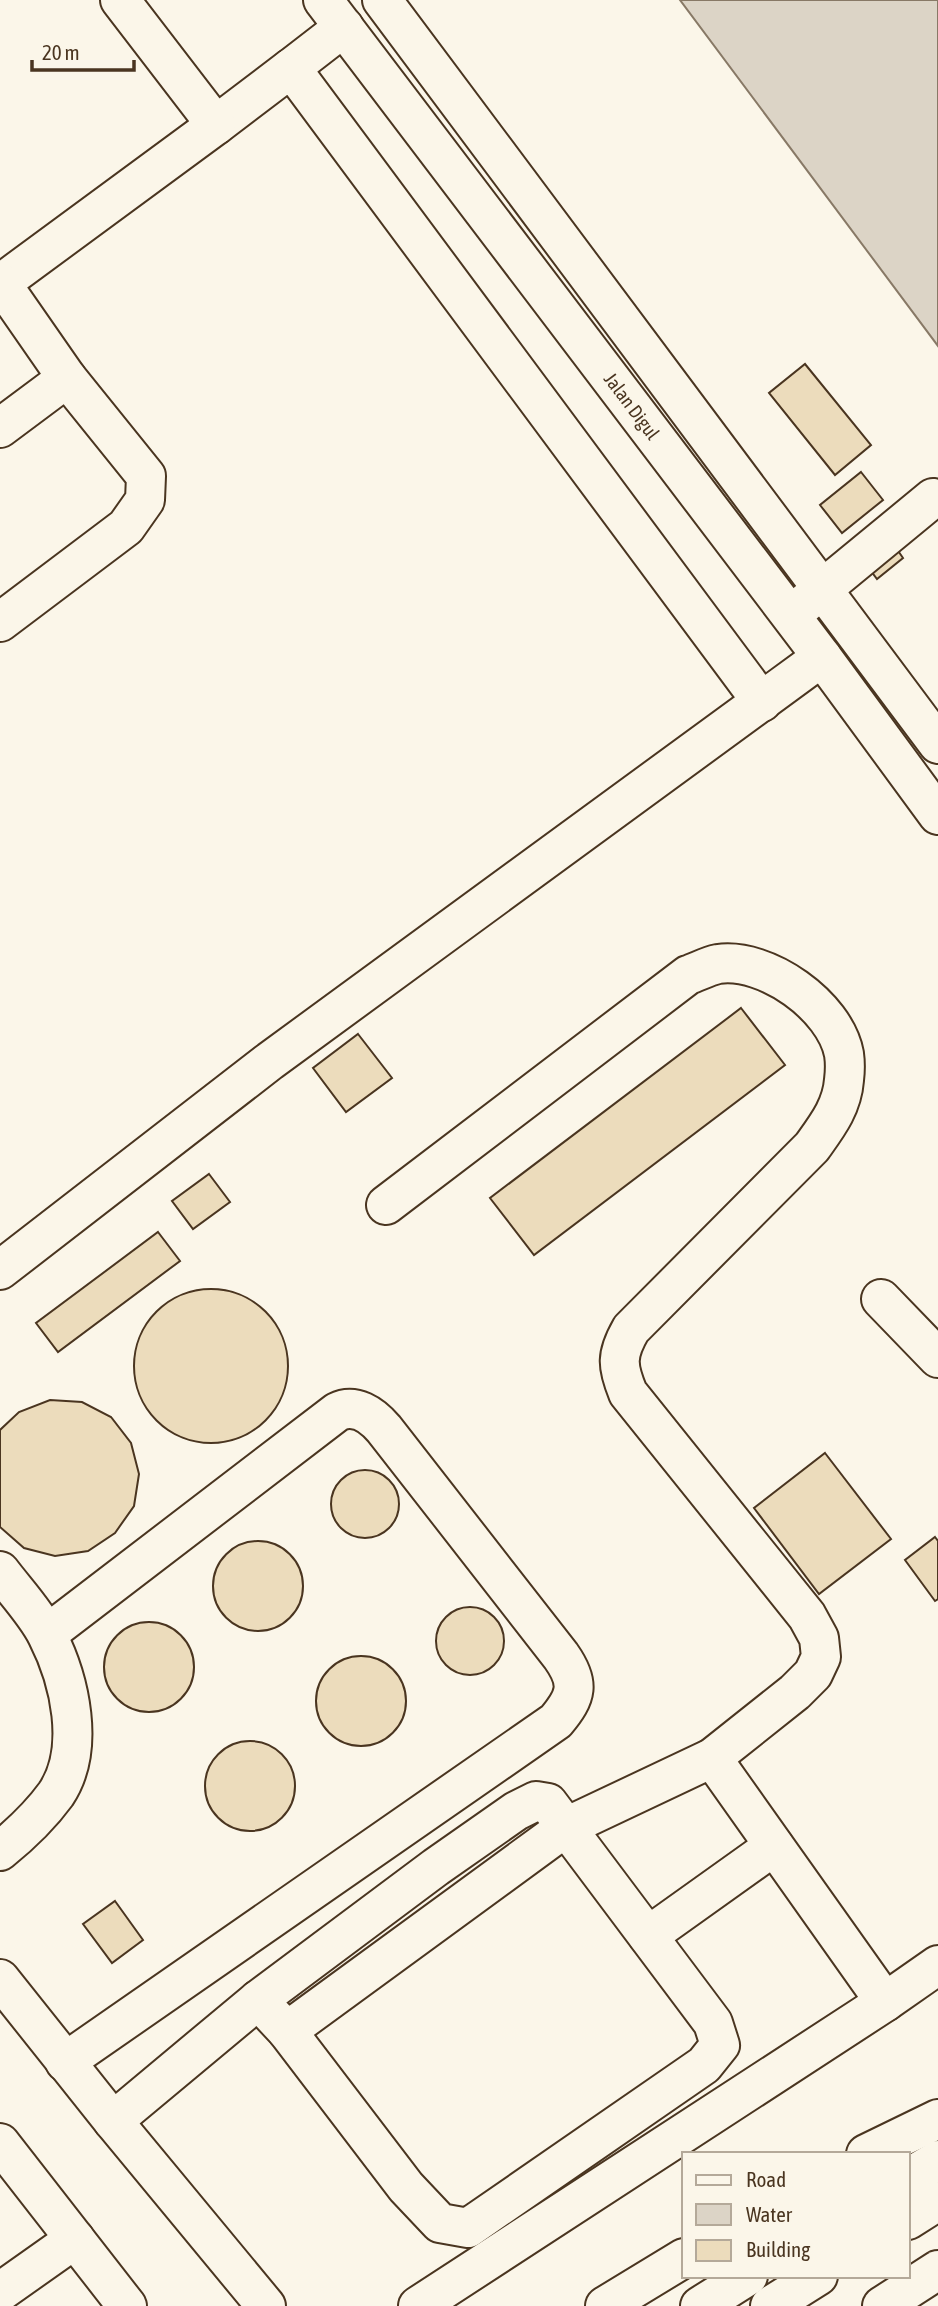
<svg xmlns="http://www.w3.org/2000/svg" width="938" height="2306" viewBox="0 0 938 2306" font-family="'Asap Condensed',sans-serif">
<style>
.water{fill:#dcd4c6;stroke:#887966;stroke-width:2}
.building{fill:#ecdcbc;stroke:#4a3520;stroke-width:2}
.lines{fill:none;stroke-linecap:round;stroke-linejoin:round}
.minor-casing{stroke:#4a3520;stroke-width:42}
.highway-casing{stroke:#4a3520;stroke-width:42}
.minor{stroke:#fbf6e9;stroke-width:38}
.highway{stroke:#fbf6e9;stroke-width:38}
.labels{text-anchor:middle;stroke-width:5;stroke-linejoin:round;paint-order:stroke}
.street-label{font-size:19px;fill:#4a3520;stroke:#fbf6e9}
</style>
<rect width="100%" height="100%" fill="#fbf6e9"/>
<polygon class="water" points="680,0 938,0 938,346"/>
<g class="building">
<polygon points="805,364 871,445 835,475 769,393"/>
<polygon points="861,472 883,500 842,533 820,505"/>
<polygon points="892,542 903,558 877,579 865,563"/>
<polygon points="741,1008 785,1065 534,1255 490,1198"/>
<polygon points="358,1034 392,1078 346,1112 313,1068"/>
<polygon points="209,1174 230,1202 193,1229 172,1201"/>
<polygon points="158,1232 180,1261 58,1352 36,1323"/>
<circle cx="211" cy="1366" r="77"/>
<polygon points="50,1400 82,1402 111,1417 131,1443 139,1474 134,1506 115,1533 88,1551 55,1556 24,1548 0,1527 0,1430 19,1412"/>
<polygon points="825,1453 891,1539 819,1594 754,1508"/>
<circle cx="365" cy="1504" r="34"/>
<polygon points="935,1537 938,1541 938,1599 935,1601 905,1560"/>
<circle cx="258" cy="1586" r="45"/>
<circle cx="470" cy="1641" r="34"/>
<circle cx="149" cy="1667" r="45"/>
<circle cx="361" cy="1701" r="45"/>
<circle cx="250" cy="1786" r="45"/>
<polygon points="115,1901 143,1940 112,1963 83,1924"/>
</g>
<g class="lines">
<defs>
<g id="minor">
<polyline points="323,0 822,657 938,815"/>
<polyline points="382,0 938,744"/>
<polyline points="291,68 344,27"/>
<polyline points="216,125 291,68 762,702"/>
<polyline points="0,284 216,125 120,0"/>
<polyline points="0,428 67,378 1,283"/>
<polyline points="803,605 933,498"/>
<polyline points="0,622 126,527 145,500 146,476 67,378"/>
<polyline points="0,1270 270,1061 822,657"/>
<polyline points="881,1299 938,1358"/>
<path d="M0 1571C15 1591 36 1613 47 1635 70 1680 86 1749 56 1794 40 1816 21 1834 0 1851"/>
<path d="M47 1634 337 1412C355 1403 372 1415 384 1429L561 1656C580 1683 577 1696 556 1721L65 2062"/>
<polyline points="648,1936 774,1846"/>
<polyline points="0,1979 113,2121 266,2306"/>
<path d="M258 2000 287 2031 566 1827 712 1758 795 1692 813 1674 821 1657 819 1638 807 1616 628 1393C617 1366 616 1355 631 1329L812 1147C827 1126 842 1107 844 1080 845 1072 845 1061 844 1054 835 1006 766 957 718 964 708 966 697 972 688 975L386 1205"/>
<polyline points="885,2002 938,1965"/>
<polyline points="113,2121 258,2000 436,1867 516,1811 536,1801 548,1803 713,2023 720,2045 704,2065 468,2228 440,2223 406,2187 287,2031"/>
<polyline points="0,2143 127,2306"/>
<polyline points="0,2292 75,2239"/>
<polyline points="418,2306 885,2002 712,1758"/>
</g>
<g id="highway">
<polyline points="866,2154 938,2119"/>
<polyline points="908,2178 938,2160"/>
<polyline points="908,2220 938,2201"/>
<polyline points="605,2306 684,2258"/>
<polyline points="700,2306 748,2276"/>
<polyline points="770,2306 818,2276"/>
<polyline points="882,2306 938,2270"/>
</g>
</defs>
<use href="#minor" class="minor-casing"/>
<use href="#highway" class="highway-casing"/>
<use href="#minor" class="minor"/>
<use href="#highway" class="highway"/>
</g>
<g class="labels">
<g class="street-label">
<text transform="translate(632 406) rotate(53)" y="7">Jalan Digul</text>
</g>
</g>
<rect x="682" y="2152" width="228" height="126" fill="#fbf6e9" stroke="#b4a999" stroke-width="2"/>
<rect x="696" y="2175" width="35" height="10" fill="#fbf6e9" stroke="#b4a999" stroke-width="2"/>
<text x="746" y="2187" font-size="21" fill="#4a3520">Road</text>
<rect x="696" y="2204" width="35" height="21" fill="#dcd4c6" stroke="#b4a999" stroke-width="2"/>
<text x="746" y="2222" font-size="21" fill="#4a3520">Water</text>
<rect x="696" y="2240" width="35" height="21" fill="#ecdcbc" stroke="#b4a999" stroke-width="2"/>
<text x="746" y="2257" font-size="21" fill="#4a3520">Building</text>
<path d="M32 60v10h102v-10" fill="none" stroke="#4a3520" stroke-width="3.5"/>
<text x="42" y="60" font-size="21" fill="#4a3520" stroke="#fbf6e9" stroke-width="5" paint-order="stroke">20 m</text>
</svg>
